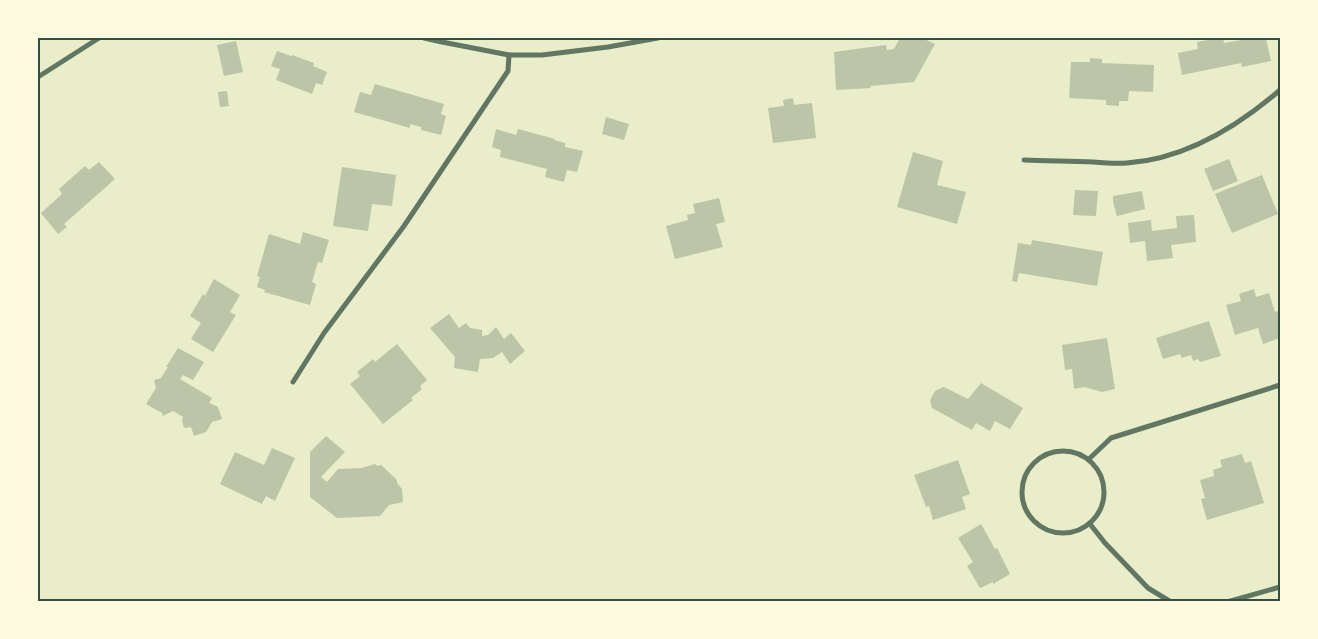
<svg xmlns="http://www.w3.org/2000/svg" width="1318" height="639" viewBox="0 0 1318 639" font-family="'IBM Plex Sans',sans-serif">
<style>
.building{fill:#bcc5a7}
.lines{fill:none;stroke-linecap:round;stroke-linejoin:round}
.minor{stroke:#617663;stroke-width:5}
.neatline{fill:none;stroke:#344e41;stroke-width:2}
</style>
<rect width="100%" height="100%" fill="#e9edc9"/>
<g class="building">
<polygon points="900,38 922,38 935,44 914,82 870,86 871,88 836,90 834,52 886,45 887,50 894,49"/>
<polygon points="1219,38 1223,38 1224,43 1254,38 1266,38 1271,61 1242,67 1241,63 1182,75 1178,53 1198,49 1197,42"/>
<polygon points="236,41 243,72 224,76 217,45"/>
<polygon points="277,51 291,56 292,55 314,63 313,66 327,72 322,85 316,83 312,94 276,80 280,69 271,66"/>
<polygon points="1090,58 1102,59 1102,63 1154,65 1153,92 1129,91 1128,101 1119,101 1119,106 1106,105 1106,100 1069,98 1071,62 1090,62"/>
<polygon points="375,84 444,104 441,114 446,116 441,135 421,130 421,127 410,124 410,128 354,112 360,92 371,95"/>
<polygon points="227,91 229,106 220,107 218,92"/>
<polygon points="793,98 794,105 812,103 816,138 773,143 768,108 784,106 783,100"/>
<polygon points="606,117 629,124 624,140 602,134"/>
<polygon points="496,129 516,135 518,129 555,139 554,140 565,143 565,147 583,151 577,172 567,170 564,182 545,177 547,169 500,157 501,150 492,147"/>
<polygon points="913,152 943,161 937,185 966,192 957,224 897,207"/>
<polygon points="1229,159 1238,181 1213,191 1204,169"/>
<polygon points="99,162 115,179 64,224 67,227 58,234 41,213 62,194 59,189 85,166 89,170"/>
<polygon points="342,167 396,175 392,206 372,204 368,231 333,226"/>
<polygon points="1262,175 1278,214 1232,233 1215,194"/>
<polygon points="1075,190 1098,191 1096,216 1073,215"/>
<polygon points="1142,191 1145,209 1117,216 1113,202 1113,196"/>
<polygon points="719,198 725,222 716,224 723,247 675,259 666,226 688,220 687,215 695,213 693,204"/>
<polygon points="1194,215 1196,242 1171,245 1173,258 1147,261 1145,241 1130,243 1128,223 1151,220 1152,231 1177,228 1176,216"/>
<polygon points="303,232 329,240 322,263 318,262 312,282 316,284 310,305 264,292 265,290 257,287 260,277 257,276 269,234 300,244"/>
<polygon points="1032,240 1103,252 1097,286 1019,273 1017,282 1012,281 1018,243 1031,245"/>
<polygon points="214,279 240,295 230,312 236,315 213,352 191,339 201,323 190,316 203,294 205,296"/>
<polygon points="1254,289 1256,297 1269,293 1275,312 1280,310 1280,338 1263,344 1258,328 1235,335 1226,305 1241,301 1239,294"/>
<polygon points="449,314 459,328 466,323 470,328 482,330 482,336 488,335 496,327 504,339 511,333 525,351 510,364 502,352 493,358 480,359 478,372 454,368 455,357 430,328"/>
<polygon points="1209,321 1221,356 1200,362 1198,359 1193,361 1191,355 1182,358 1180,354 1163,359 1156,338"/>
<polygon points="1107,338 1115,389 1102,392 1084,387 1074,389 1072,369 1065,370 1062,345"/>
<polygon points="397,344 427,380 420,386 422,389 411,398 413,400 383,424 350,384 360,376 357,372 373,359 375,362"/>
<polygon points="178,348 204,362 193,380 183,375 180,379 212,398 209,403 218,407 222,419 212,422 206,432 194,436 191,427 184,428 182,420 183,417 173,411 163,416 162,413 146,404 156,388 154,380 161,378 168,367 166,367"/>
<polygon points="981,383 1023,408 1010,429 995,421 990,431 976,423 972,430 932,408 930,400 935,391 939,389 944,387 968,399"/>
<polygon points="326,436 345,452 321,477 327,482 338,469 362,468 375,464 377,466 381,465 397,480 397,483 402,489 403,502 389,505 380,516 337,518 310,497 310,452"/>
<polygon points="272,448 295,458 275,501 266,496 262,504 220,484 235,452 264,465"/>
<polygon points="1242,454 1245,463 1251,461 1264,503 1207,520 1201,499 1205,498 1200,480 1214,476 1213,470 1222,467 1220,460"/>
<polygon points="958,460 970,494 962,497 966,509 933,520 929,506 926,507 914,475"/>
<polygon points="981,524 995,549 997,548 1010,574 993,584 993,582 980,588 967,566 973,562 958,538"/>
</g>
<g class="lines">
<g class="minor">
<polyline points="424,38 442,42 509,55 542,55 608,47 658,38"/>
<polyline points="38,77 99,38"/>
<path d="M1024 160C1047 161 1070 161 1093 162 1104 163 1116 164 1127 163 1185 159 1237 127 1280 90"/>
<polyline points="293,382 324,333 404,226 508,71 509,55"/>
<circle cx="1063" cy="492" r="41"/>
<polyline points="1089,459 1111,438 1280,385"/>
<polyline points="1090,524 1105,543 1148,588 1171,602"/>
<polyline points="1227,602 1280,587"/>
</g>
</g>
<rect width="1318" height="639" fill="none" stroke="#fefae0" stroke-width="78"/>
<rect x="39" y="39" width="1240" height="561" class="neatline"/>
</svg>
